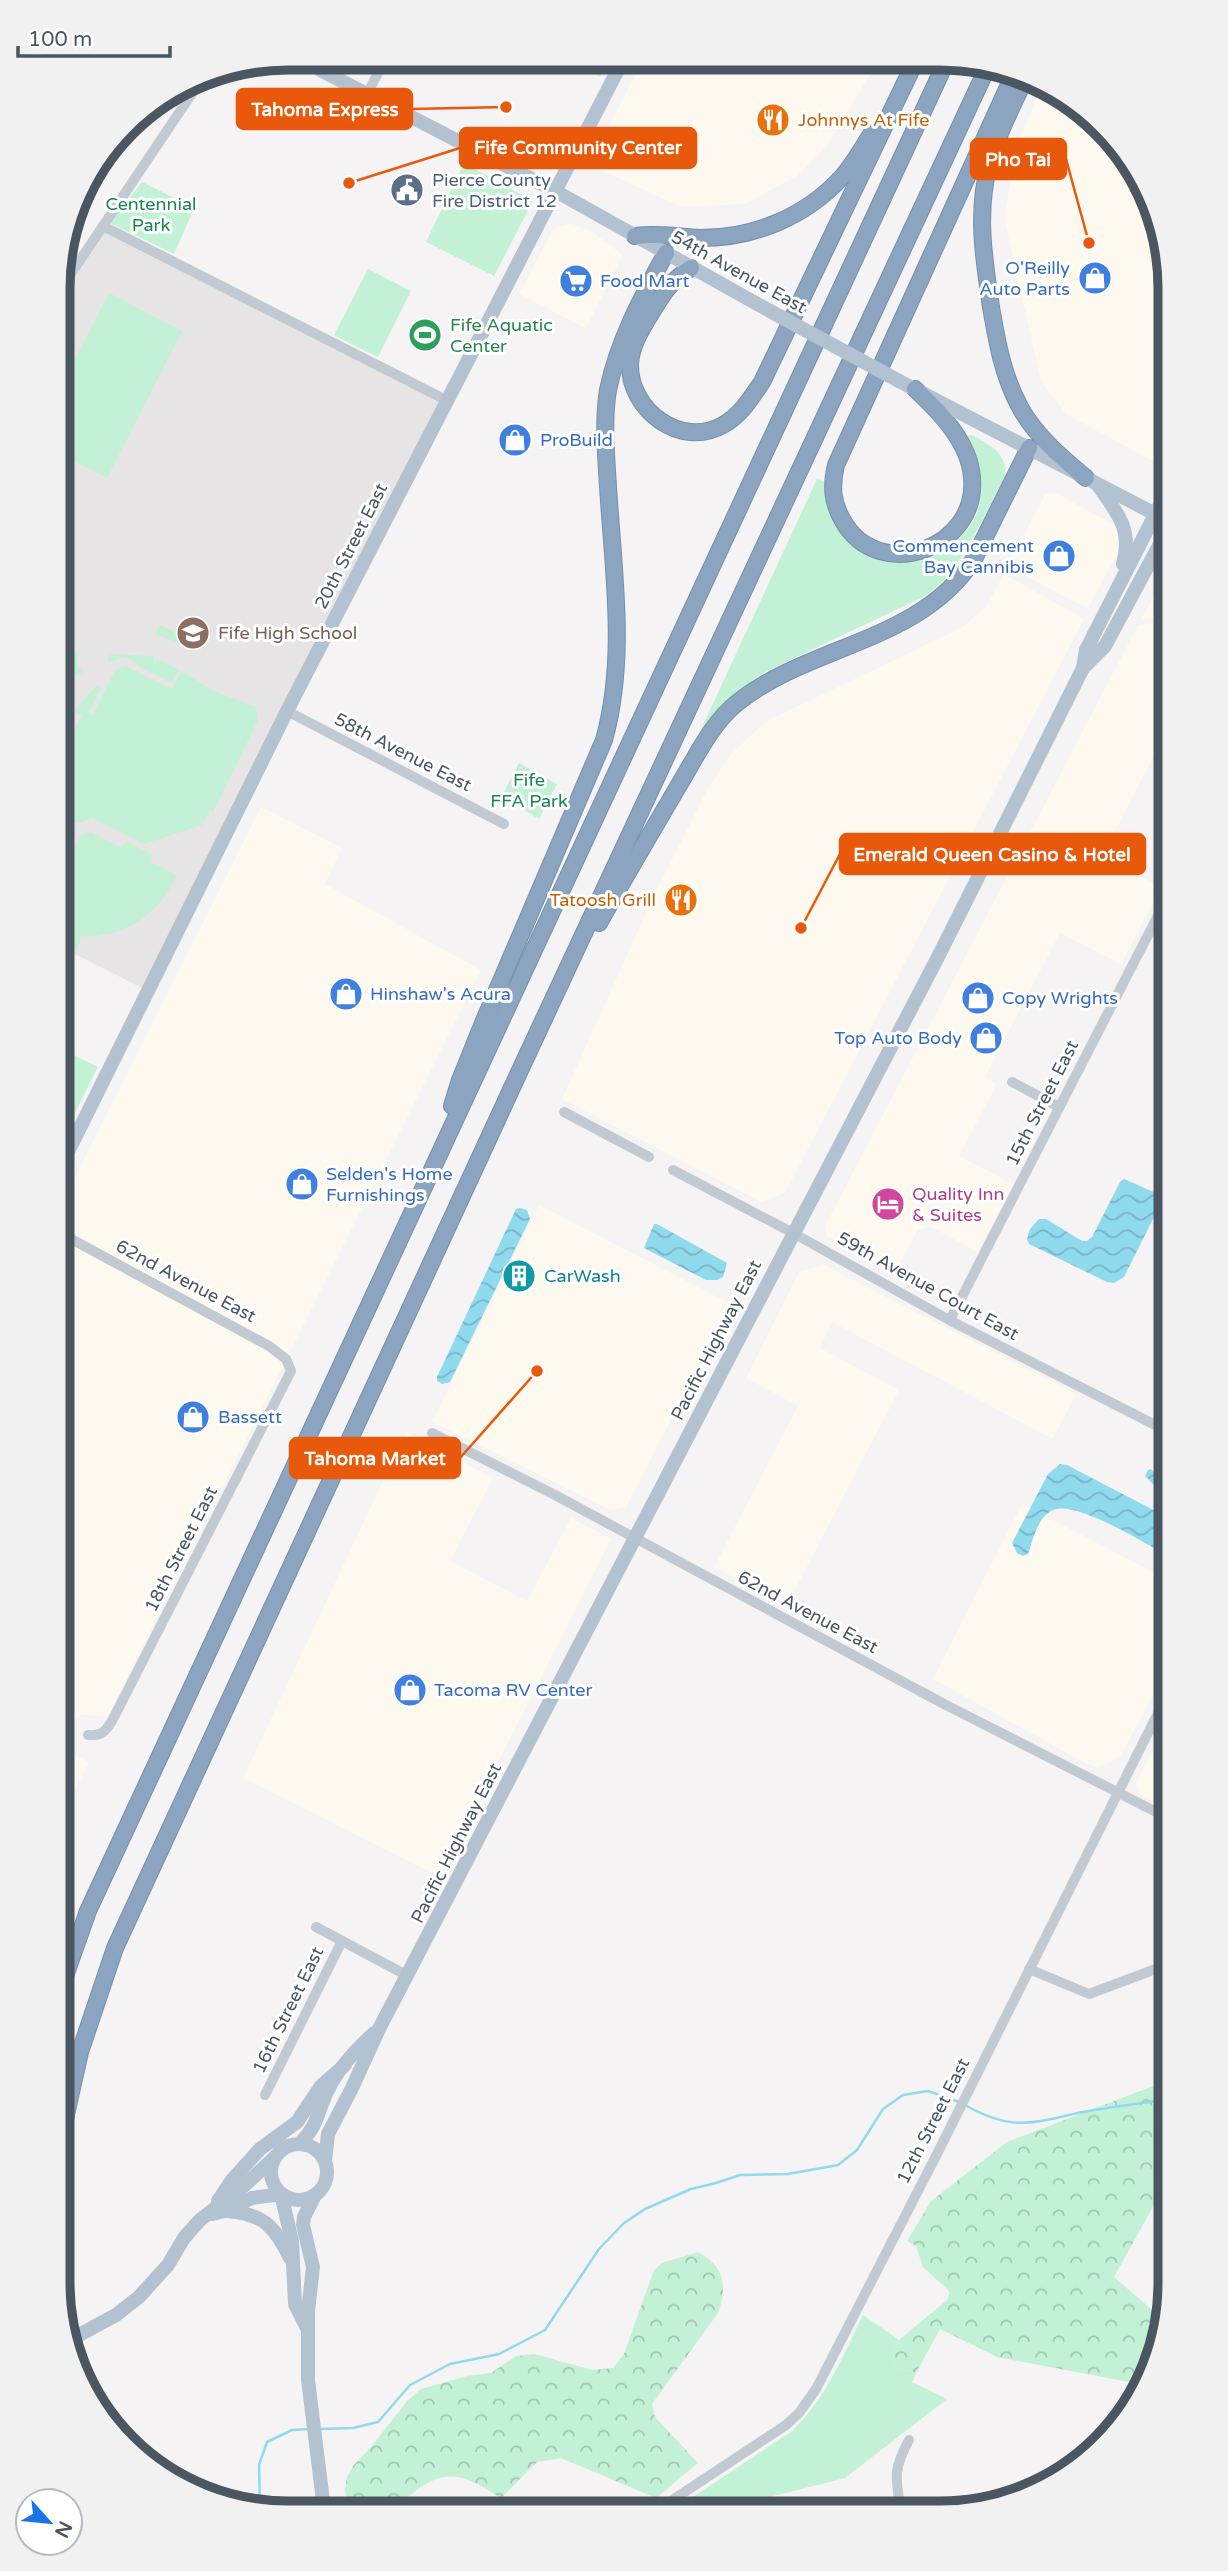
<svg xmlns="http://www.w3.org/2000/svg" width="1228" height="2571" viewBox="0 0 1228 2571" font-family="'Varela Round',sans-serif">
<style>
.commercial{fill:#fdf9ef}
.education{fill:#e6e4e5}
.green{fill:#c3f1d5}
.forest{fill:url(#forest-crowns)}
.water{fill:url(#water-waves)}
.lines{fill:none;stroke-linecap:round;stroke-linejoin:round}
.stream{stroke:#90daee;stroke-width:2.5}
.highway-casing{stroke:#7690ad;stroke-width:18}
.minor{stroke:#c1cad2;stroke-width:10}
.major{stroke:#b3c2d1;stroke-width:14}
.highway{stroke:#8ba5c1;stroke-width:16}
.major-bridge{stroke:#b3c2d1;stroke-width:14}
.labels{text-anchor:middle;stroke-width:6;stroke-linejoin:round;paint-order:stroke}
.food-label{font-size:18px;fill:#c56008;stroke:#fff;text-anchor:start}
.service-label{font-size:18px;fill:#4e5e75;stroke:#fff;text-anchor:start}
.park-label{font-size:18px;fill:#17864f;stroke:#fff}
.shop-label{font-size:18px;fill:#366cbe;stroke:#fff;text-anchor:start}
.street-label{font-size:18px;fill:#4a5661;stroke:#fff}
.leisure-label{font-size:18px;fill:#27864d;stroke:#fff;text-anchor:start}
.education-label{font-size:18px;fill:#785e54;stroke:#fff;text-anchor:start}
.hotel-label{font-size:18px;fill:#b23c85;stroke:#fff;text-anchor:start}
.culture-label{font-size:18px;fill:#0d838f;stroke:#fff;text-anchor:start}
.rim{fill:none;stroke:#4a5661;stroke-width:9}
.leader{fill:none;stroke:#e8590c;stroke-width:2.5}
.callout-dot{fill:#e8590c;stroke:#fff;stroke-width:2.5}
.callout{fill:#e8590c;stroke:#e8590c;stroke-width:2.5}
.callout-label{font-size:19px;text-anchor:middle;font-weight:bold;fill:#fff}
</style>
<defs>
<pattern id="forest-crowns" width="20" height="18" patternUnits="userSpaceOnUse" patternTransform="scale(1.75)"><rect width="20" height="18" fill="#c3f1d5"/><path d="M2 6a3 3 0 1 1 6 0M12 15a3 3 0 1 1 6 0" fill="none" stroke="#a0c6b0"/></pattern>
<pattern id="water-waves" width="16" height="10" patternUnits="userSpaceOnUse" patternTransform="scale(1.75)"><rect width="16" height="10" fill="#90daee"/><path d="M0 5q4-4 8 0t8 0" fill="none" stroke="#78b4c4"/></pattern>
</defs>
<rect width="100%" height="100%" fill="#f5f3f3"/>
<g class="commercial">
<polygon points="643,60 878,61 829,143 797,176 745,204 682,207 589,165"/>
<polygon points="1040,89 1092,115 1139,172 1162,228 1162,466 1066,414 1041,381 1004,217 1019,141"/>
<polygon points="570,223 594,233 623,255 586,328 519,294 553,229"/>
<polygon points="1054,492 1116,526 1121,546 1088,609 1007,566 1045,495"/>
<polygon points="1004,574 1084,619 785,1193 761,1202 562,1099 656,891 707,790 731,754 765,722 961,628 985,608"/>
<polygon points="1164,578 1164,617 1141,619"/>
<polygon points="1160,623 1164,625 1164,736 1102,856 1161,887 1121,964 1060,933 985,1077 997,1084 959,1156 1013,1184 978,1252 931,1227 918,1230 893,1275 827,1236 825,1226 1138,625"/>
<polygon points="261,807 342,848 325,884 481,970 108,1716 81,1715 74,1720 69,1728 68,1738 72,1754 89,1762 66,1808 64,1807 62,1203"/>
<polygon points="539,1205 731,1304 626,1507 610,1510 432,1422"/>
<polygon points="824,1265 1076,1394 1053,1439 832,1322 820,1348 899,1390 787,1605 714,1567 798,1406 746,1378 799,1272"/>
<polygon points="406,1432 493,1478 450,1561 527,1601 571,1518 611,1539 440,1877 243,1778"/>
<polygon points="1022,1504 1167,1579 1167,1670 1121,1755 1110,1763 1097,1767 1085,1763 933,1679"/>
<polygon points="1168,1722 1168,1805 1160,1805 1140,1795 1136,1782"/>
</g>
<polygon class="education" points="103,226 448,401 148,991 61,947 58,293"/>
<g class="green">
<polygon points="566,59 609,60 600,77"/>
<polygon points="464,163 533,201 494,276 426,242"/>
<polygon points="142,182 194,208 174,254 110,223"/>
<polygon points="368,269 411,291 378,357 334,335"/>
<polygon points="109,293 182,331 107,478 59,454 59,390"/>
<path d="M972 435C989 445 1008 453 1005 476 984 514 962 572 925 596L767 671C739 688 720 711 700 737L698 736 817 479 825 482C838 623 1039 556 966 436Z"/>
<polygon points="160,625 192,640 188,648 156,634"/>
<polygon points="72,652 77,652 78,666 84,671 79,675 60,675 60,659"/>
<polygon points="112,654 152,656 155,661 157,659 179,670 172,683 144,669 127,657 108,662 109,656"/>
<polygon points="126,666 172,689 181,671 214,691 256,707 258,720 213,812 210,810 202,825 144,844 92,818 79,823 74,822 69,812 60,806 60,758 82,715 74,711 97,685 101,688 89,713 93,715 115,670"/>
<polygon points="519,763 557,784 539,819 502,796"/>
<path d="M60 830 72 836 61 864 65 866 81 835 91 832 122 848 126 841 153 855 150 862 177 875C159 914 124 939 81 936L77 950 61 941Z"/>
<polygon points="61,1049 98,1067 73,1117 61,1112"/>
<path d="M863 2315 899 2340 890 2357 899 2369 916 2373 912 2382 947 2399 845 2478 761 2499 757 2506 687 2507 681 2505 792 2431C825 2400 843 2356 863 2315Z"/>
</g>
<g class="forest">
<polygon points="1169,2080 1169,2200 1154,2205 1114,2277 1165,2321 1153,2372 1144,2385 997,2357 940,2329 916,2373 899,2369 890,2357 899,2340 947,2300 950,2292 923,2267 916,2246 907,2241 931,2201 1007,2142"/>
<path d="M698 2252C724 2266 728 2286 718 2313L652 2404 655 2417 698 2463 656 2498 561 2458 537 2462 501 2498C453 2466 437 2470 396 2508H348L345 2490 347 2477 353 2466 372 2446 407 2401 421 2389 467 2376 491 2373 516 2356 534 2354 592 2370 613 2368 624 2354 654 2270 662 2263Z"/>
</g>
<g class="water">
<polygon points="1124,1179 1158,1194 1161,1203 1124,1277 1114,1283 1107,1282 1029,1244 1027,1239 1030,1229 1039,1219 1046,1219 1082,1241 1087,1241 1092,1237 1120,1182"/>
<polygon points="520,1208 527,1210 530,1219 450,1382 442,1384 437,1381 437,1377 516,1209"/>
<polygon points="654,1224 657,1224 727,1263 723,1277 717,1280 706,1280 644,1248"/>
<polygon points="1165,1456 1167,1457 1167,1492 1154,1485 1145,1476 1148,1470 1151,1469 1154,1473 1158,1473 1161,1460"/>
<path d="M1060 1464 1067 1465 1167 1517V1555C1145 1544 1072 1497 1051 1511 1037 1519 1033 1540 1028 1554L1023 1556 1017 1553 1012 1543 1048 1474Z"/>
</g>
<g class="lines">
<g class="stream">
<path d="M965 2105C1019 2136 1040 2119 1094 2110 1119 2106 1144 2103 1169 2099"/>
<polyline points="320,2429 353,2428 378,2422 410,2385 450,2364 499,2354 545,2330 599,2249 624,2223 645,2209 691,2189 716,2183 740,2175 788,2174 838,2165 857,2150 883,2109 903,2095 928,2091 959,2102"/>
<polyline points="260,2509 259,2465 267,2442 292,2430 310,2429"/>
</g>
<defs>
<g id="highway">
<path d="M1024 81C1011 109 997 135 989 165 976 213 984 259 991 307 997 342 1003 377 1021 409 1036 436 1062 458 1086 478"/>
<path d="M635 236C658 233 678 237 700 238 754 238 805 217 841 178 853 165 862 148 872 133"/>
<path d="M691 268C670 281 662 295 650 315 641 330 631 346 630 364 629 410 681 449 723 425 741 415 751 398 762 382L915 62"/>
<path d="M915 389C940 412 969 442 972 477 979 549 879 584 843 521 832 502 831 486 836 465L1013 76"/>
<path d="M599 923C625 877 652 831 679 785 696 757 711 724 737 703 810 644 920 643 974 559L1029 448"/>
<path d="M452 1106 460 1080 483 1023 604 740C627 658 613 570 608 486 606 455 603 421 608 390 618 341 642 297 666 253"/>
<polyline points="64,1979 88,1911 946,62"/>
<polyline points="65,2119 80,2052 115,1948 522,1066 989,64"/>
</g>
</defs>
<use href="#highway" class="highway-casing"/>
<g class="minor">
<polyline points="367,94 386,58"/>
<polyline points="103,226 448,401"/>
<polyline points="58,293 205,74"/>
<polyline points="287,711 504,824"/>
<polyline points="1012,1082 1059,1107"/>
<polyline points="564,1112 649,1157"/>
<polyline points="673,1170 793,1233 951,1321 1167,1431"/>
<path d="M62 1234 269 1346 286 1359 291 1371 112 1721C105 1732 102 1736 88 1735"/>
<polyline points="950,1320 1165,902"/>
<polyline points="432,1433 555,1495 944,1704 1168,1818"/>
<polyline points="316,1927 408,1976"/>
<polyline points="1029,1969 1089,1994 1169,1964"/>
<polyline points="265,2095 342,1941"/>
<path d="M900 2506C895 2475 894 2468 909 2440"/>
<polyline points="662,2507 786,2425 799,2413 816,2389 937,2154 1168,1693"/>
</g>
<g class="major">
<polyline points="297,58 557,192 770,311"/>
<polyline points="899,381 1163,518"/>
<path d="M1098 485C1117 513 1133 529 1123 564"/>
<polyline points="1083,668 1086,650 1163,499"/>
<polyline points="61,1166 287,711 623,60"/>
<path d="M300 2143C319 2125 317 2111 328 2090 338 2068 357 2049 374 2033"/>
<circle cx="299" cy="2172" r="28"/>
<polyline points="325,2161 328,2134 351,2090 380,2027 938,957 1083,668 1105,646 1163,538"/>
<polyline points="315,2195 304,2217 303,2225 313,2267 308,2311 308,2380 324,2509"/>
<polyline points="218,2201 232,2180 260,2149 297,2122 321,2086 345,2065"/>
<path d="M227 2211C263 2214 275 2226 290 2258"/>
<polyline points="212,2214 225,2211 252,2198 281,2194 292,2241 295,2304 308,2330"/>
<polyline points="66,2342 116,2315 139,2297 168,2265 184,2238 200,2220 245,2185 275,2157"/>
</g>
<use href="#highway" class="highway"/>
<polyline class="major-bridge" points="770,311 899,381"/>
</g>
<defs>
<symbol id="restaurant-disc" viewBox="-11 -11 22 22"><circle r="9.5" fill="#e8710a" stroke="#fff"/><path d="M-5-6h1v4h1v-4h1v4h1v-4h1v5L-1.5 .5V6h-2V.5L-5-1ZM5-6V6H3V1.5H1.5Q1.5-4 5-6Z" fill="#fff"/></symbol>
<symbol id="civic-disc" viewBox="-11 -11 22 22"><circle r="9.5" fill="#5c6f8a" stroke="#fff"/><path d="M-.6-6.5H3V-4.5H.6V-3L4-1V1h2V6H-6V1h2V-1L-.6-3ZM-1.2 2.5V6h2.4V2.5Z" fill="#fff"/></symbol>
<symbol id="shop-disc" viewBox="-11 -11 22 22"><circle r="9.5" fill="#3f7fe0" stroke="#fff"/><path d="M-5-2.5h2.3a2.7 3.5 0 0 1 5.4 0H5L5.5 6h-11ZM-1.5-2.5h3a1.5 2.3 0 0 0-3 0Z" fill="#fff"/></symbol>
<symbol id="supermarket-disc" viewBox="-11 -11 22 22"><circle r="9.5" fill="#3f7fe0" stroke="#fff"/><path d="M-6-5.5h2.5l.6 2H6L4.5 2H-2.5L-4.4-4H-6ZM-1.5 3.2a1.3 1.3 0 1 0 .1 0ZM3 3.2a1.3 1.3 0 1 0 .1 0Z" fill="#fff"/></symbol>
<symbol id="stadium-disc" viewBox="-11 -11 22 22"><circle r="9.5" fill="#2e9e5b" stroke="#fff"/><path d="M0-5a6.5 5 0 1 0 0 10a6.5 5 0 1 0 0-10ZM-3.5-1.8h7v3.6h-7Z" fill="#fff"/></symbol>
<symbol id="school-disc" viewBox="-11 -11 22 22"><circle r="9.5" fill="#8d6e63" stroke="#fff"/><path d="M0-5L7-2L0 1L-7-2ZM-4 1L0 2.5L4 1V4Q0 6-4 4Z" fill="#fff"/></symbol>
<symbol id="hotel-disc" viewBox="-11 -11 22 22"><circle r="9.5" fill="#d1479c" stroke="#fff"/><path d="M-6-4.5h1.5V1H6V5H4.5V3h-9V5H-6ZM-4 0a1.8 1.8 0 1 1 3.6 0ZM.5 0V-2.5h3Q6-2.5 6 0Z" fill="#fff"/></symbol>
<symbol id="building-disc" viewBox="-11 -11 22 22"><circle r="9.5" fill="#0f9aa8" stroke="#fff"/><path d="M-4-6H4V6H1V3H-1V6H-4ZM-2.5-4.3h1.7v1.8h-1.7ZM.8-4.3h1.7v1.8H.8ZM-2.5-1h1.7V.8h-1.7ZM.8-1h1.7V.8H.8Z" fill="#fff"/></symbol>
</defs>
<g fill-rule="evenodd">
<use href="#restaurant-disc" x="754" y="101" width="38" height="38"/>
<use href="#civic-disc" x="388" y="171" width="38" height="38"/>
<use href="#shop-disc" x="1076" y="259" width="38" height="38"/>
<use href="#supermarket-disc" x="557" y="262" width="38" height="38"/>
<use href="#stadium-disc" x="406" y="316" width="38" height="38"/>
<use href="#shop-disc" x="496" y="421" width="38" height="38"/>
<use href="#shop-disc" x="1040" y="537" width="38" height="38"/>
<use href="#school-disc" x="174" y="614" width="38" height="38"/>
<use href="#restaurant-disc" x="662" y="881" width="38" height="38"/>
<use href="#shop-disc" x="327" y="975" width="38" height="38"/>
<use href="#shop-disc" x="959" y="979" width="38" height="38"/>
<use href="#shop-disc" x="967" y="1019" width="38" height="38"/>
<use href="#shop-disc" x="283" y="1165" width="38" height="38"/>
<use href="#hotel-disc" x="869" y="1185" width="38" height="38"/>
<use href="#building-disc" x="500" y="1257" width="38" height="38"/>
<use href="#shop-disc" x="174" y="1398" width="38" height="38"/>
<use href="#shop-disc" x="391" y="1671" width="38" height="38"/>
</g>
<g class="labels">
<g class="food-label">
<text x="798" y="126">Johnnys At Fife</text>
<text x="656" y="906" text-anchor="end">Tatoosh Grill</text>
</g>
<g class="service-label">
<text x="432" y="186">Pierce County<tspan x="432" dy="21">Fire District 12</tspan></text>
</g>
<g class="park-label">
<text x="151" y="210">Centennial<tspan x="151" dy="21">Park</tspan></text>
<text x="529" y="786">Fife<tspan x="529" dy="21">FFA Park</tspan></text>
</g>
<g class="shop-label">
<text x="1070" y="274" text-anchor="end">O'Reilly<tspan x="1070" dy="21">Auto Parts</tspan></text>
<text x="600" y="287">Food Mart</text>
<text x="540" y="446">ProBuild</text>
<text x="1034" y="552" text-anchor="end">Commencement<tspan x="1034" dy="21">Bay Cannibis</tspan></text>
<text x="370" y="1000">Hinshaw's Acura</text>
<text x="1002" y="1004">Copy Wrights</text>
<text x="962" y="1044" text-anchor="end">Top Auto Body</text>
<text x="326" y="1180">Selden's Home<tspan x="326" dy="21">Furnishings</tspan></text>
<text x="218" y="1423">Bassett</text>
<text x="434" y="1696">Tacoma RV Center</text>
</g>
<g class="street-label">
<text transform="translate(739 272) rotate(29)" y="6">54th Avenue East</text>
<text transform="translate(351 546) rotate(-63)" y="6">20th Street East</text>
<text transform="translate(403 752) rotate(27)" y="6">58th Avenue East</text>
<text transform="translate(1042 1103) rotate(-63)" y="6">15th Street East</text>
<text transform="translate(186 1281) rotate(28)" y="6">62nd Avenue East</text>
<text transform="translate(928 1286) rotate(29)" y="6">59th Avenue Court East</text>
<text transform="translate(716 1340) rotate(-63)" y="6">Pacific Highway East</text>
<text transform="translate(181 1549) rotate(-63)" y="6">18th Street East</text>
<text transform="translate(808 1612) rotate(28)" y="6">62nd Avenue East</text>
<text transform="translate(456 1843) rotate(-63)" y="6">Pacific Highway East</text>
<text transform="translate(288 2010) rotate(-64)" y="6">16th Street East</text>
<text transform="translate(933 2121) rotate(-63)" y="6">12th Street East</text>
</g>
<g class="leisure-label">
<text x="450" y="331">Fife Aquatic<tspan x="450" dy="21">Center</tspan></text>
</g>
<g class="education-label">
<text x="218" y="639">Fife High School</text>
</g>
<g class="hotel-label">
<text x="912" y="1200">Quality Inn<tspan x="912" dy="21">&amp; Suites</tspan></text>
</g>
<g class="culture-label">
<text x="544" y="1282">CarWash</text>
</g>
</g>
<path d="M0 0H1228V2571H0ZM288 70H940A218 218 0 0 1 1158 288V2283A218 218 0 0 1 940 2501H288A218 218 0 0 1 70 2283V288A218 218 0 0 1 288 70Z" fill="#f1f1f2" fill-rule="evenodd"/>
<path class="rim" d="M288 70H940A218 218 0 0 1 1158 288V2283A218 218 0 0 1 940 2501H288A218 218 0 0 1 70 2283V288A218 218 0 0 1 288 70Z"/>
<path class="leader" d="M506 107L412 109M349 183L460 148M1089 243L1066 159M801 928L840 854M537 1371L460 1458"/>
<g class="callout-dot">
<circle cx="506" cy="107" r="7"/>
<circle cx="349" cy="183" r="7"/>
<circle cx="1089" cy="243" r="7"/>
<circle cx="801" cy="928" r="7"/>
<circle cx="537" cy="1371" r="7"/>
</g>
<g class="callout">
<rect x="237" y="89" width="175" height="40" rx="7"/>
<rect x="460" y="128" width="236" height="40" rx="7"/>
<rect x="971" y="139" width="95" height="40" rx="7"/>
<rect x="840" y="834" width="305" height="40" rx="7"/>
<rect x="290" y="1438" width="170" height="40" rx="7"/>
</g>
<g class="callout-label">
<text x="325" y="116">Tahoma Express</text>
<text x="578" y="154">Fife Community Center</text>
<text x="1018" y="166">Pho Tai</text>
<text x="992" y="861">Emerald Queen Casino &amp; Hotel</text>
<text x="375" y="1465">Tahoma Market</text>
</g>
<g transform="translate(49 2522) rotate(117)"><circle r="33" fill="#ffffff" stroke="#b7bbc0" stroke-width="2"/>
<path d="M0-5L12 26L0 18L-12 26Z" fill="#1a73e8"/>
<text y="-10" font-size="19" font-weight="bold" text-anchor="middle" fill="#4a5661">N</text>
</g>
<path d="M18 46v10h152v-10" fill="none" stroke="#4a5661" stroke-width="3.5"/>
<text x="28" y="46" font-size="21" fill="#4a5661" stroke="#ffffff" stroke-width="5" paint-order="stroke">100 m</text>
</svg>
